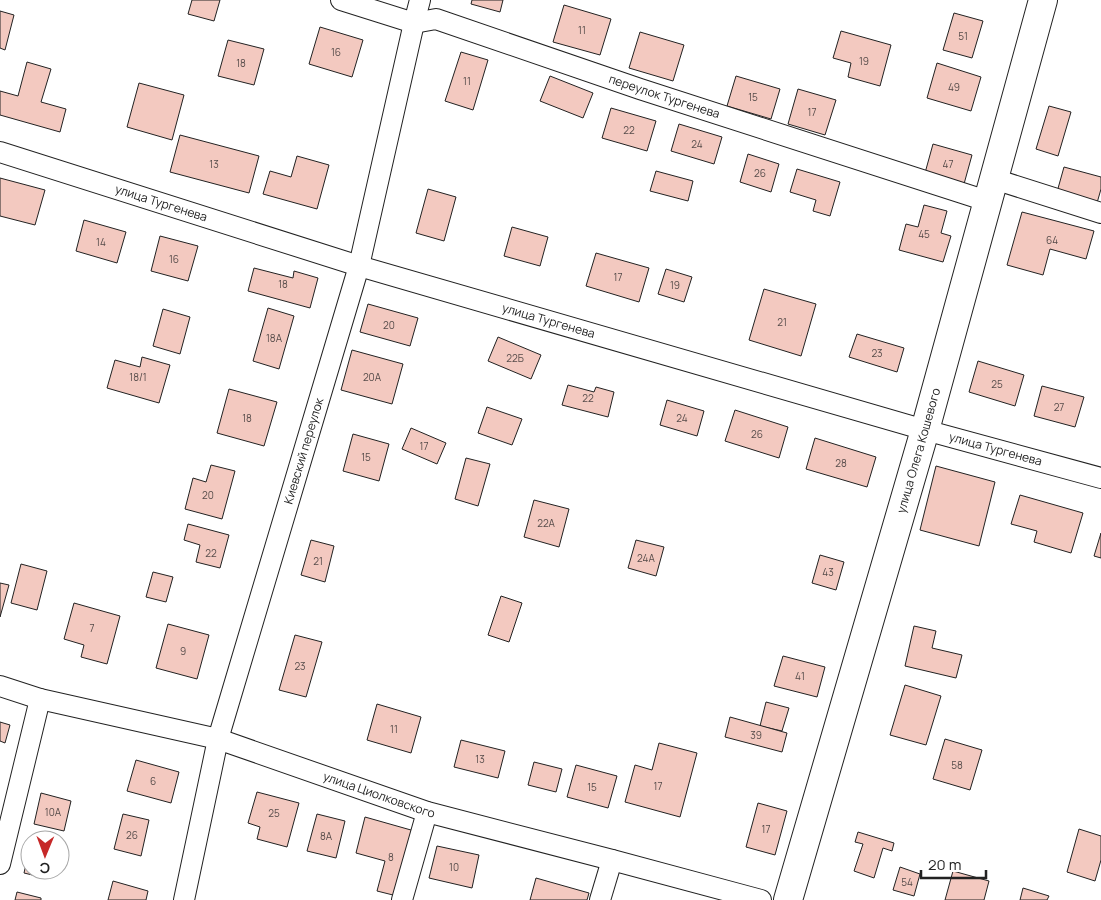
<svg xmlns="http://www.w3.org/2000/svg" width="1101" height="900" viewBox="0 0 1101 900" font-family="Manrope,sans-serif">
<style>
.building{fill:#f3c9c0;stroke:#222}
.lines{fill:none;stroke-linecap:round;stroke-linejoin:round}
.street-casing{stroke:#222;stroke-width:22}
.secondary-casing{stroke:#222;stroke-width:30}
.street{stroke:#fff;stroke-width:20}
.secondary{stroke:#fff;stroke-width:28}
.labels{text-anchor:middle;stroke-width:4;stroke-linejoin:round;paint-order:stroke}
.number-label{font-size:10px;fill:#564c4a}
.street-label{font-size:12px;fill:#222;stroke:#fff}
</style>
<rect width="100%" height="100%" fill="#fff"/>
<g class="building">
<polygon points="192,0 220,0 214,21 188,14"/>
<polygon points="472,0 503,0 500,12 471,4"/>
<polygon points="564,5 611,19 600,55 553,42"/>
<polygon points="0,11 14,15 5,50 0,48"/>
<polygon points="954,13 983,21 972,58 943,50"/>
<polygon points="320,27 363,40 352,77 309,64"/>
<polygon points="841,31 891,45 880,86 848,77 851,63 833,58"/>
<polygon points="640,32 684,45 673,81 629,68"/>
<polygon points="228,40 264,49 254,85 218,76"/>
<polygon points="461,52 488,60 473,110 445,101"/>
<polygon points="27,62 51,69 41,102 66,109 60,132 0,115 0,91 18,96"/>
<polygon points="937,63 981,77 971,111 927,98"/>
<polygon points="550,76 593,93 583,118 540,101"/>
<polygon points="736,76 780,89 771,119 727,106"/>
<polygon points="139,83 184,95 172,140 127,127"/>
<polygon points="798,89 836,100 825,135 788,124"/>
<polygon points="1049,106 1071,112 1058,156 1036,149"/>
<polygon points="611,108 656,121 647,151 602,138"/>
<polygon points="679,124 722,137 714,164 671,151"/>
<polygon points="180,135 259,156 249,193 170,172"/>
<polygon points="933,144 972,155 964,184 925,173"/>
<polygon points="748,154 779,164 771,192 740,182"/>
<polygon points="297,156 329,165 317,209 263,194 270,171 291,177"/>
<polygon points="1064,167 1101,177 1101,189 1097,203 1057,192"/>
<polygon points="797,169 840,182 830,216 813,211 816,200 790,192"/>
<polygon points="656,171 693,181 688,201 650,191"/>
<polygon points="0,178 45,190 35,225 0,216"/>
<polygon points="428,189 456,197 444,241 416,233"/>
<polygon points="924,205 947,211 941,233 951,236 943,262 899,250 906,224 918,227"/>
<polygon points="1022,212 1094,231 1086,259 1050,249 1043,275 1007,265"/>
<polygon points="84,220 126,232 117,263 76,251"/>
<polygon points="512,227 548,237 540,266 504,256"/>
<polygon points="160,236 198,246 188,281 151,271"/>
<polygon points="596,253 649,268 639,302 586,286"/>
<polygon points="254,268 293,278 294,271 318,278 310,308 248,291"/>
<polygon points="666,269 692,277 684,302 658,294"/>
<polygon points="764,289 816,304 801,356 749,340"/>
<polygon points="368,304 418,318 410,346 360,332"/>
<polygon points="268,308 294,316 279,369 253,361"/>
<polygon points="163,309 190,317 180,354 153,346"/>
<polygon points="857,334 904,348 897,372 849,357"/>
<polygon points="498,337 541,355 531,379 488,361"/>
<polygon points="352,350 403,364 392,404 341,390"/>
<polygon points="142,357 170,365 159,403 107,388 115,360 140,367"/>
<polygon points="978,361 1024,375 1015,406 969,392"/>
<polygon points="568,385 594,392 596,387 614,392 608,417 562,405"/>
<polygon points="1042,386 1084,397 1075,427 1034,416"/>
<polygon points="229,389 277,402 264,446 217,433"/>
<polygon points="667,400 704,411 697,436 660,425"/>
<polygon points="487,407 522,419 512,445 478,433"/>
<polygon points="735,410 788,427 779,458 725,441"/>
<polygon points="411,428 446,443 437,464 402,449"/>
<polygon points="353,434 389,444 379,481 343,471"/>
<polygon points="815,438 876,457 867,487 806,469"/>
<polygon points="466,458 490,464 478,506 455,499"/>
<polygon points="211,465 235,471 222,519 185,509 193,478 206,482"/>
<polygon points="936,466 995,482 979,546 920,530"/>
<polygon points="1020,495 1083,513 1071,553 1034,542 1037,531 1011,524"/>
<polygon points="534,500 569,509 559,547 524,537"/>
<polygon points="188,524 229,535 220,568 196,562 200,545 184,540"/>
<polygon points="1101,533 1101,558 1094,556"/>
<polygon points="311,540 334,546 325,582 301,575"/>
<polygon points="636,540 664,547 656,576 628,568"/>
<polygon points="820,555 844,562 836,590 812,583"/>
<polygon points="21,564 47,571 37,610 11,603"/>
<polygon points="153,572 173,577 166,602 146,597"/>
<polygon points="0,583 9,585 0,617"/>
<polygon points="501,596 522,603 509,642 488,635"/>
<polygon points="74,603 120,616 107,664 81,657 84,645 64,639"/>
<polygon points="168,624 209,635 197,679 156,668"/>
<polygon points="914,626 936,631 932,648 962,655 956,678 905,666"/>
<polygon points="295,635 322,642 306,697 279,690"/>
<polygon points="783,656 825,667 817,697 774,686"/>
<polygon points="905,685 941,696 926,745 890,735"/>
<polygon points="766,702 789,708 782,731 760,726"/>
<polygon points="377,704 421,717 411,753 367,740"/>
<polygon points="730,717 787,733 782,752 725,737"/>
<polygon points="0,722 10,725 5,743 0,741"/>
<polygon points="945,739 982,750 970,790 933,779"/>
<polygon points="461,740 505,751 498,778 454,767"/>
<polygon points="659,743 697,753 680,817 625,802 635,765 652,770"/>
<polygon points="136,760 179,772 171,803 127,791"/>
<polygon points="534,762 562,769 556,792 528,785"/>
<polygon points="576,765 617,776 608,808 567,797"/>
<polygon points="257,792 299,803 287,847 257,839 260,827 248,823"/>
<polygon points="41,793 71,801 64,831 34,824"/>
<polygon points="758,803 787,811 775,855 746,847"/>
<polygon points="123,814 149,820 141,856 114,849"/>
<polygon points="317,814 345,821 336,858 307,851"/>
<polygon points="365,817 418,832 401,897 377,891 385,861 356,853"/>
<polygon points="1079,829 1101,836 1101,860 1095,881 1067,872"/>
<polygon points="858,832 894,843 892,851 883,848 874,878 854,871 863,844 855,842"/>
<polygon points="437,846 479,855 472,888 429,878"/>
<polygon points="30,847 30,870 47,870 45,878 24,873"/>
<polygon points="900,867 920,874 914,896 893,890"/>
<polygon points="953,871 989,881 984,900 945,900"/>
<polygon points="536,878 589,893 587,900 530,900"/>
<polygon points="113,881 148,891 146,900 108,900"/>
<polygon points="1023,888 1049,896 1047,900 1020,900"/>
<polygon points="17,892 41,898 41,900 15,900"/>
</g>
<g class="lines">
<defs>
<g id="street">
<path id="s1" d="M341 0 414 23 436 19 640 89 987 201"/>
<path id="s2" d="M0 152 359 266 925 430 1101 478"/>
<polyline points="994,179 1101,213"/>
<path id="s3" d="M0 686 40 699 218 739 427 812 612 860 761 900"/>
<polyline points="0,864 40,699"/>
<path id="s4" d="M184 900 218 739 359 266 414 23 420 0"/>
<polyline points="402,900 427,812"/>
<polyline points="600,900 612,860"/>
</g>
<g id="secondary">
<path id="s5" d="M788 900 925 430 1043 0"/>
</g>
</defs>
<use href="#street" class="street-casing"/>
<use href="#secondary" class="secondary-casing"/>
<use href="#street" class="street"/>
<use href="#secondary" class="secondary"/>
</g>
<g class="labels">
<g class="number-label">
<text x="582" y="34">11</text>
<text x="963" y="40">51</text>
<text x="336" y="56">16</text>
<text x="864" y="65">19</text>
<text x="241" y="67">18</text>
<text x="467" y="85">11</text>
<text x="954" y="91">49</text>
<text x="753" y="101">15</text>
<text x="812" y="116">17</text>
<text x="629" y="134">22</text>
<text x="697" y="148">24</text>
<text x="214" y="168">13</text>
<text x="948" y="168">47</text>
<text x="760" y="177">26</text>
<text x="924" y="238">45</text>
<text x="1052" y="244">64</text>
<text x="101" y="246">14</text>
<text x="174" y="263">16</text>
<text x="618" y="281">17</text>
<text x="283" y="288">18</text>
<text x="675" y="289">19</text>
<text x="782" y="326">21</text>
<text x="389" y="329">20</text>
<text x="274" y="342">18А</text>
<text x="877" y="357">23</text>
<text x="515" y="362">22Б</text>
<text x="138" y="381">18/1</text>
<text x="372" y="381">20А</text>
<text x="997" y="388">25</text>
<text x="588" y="402">22</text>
<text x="1059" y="411">27</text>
<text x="247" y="422">18</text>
<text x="682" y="422">24</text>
<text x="757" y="438">26</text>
<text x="424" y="450">17</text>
<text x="366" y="461">15</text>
<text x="841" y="467">28</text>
<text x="208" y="499">20</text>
<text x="546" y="527">22А</text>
<text x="211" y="557">22</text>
<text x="646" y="562">24А</text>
<text x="318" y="565">21</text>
<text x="828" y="576">43</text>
<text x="92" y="632">7</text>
<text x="183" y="655">9</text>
<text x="300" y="670">23</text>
<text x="800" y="680">41</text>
<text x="394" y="733">11</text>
<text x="756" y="739">39</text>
<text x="480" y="763">13</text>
<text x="957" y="769">58</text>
<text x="153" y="785">6</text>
<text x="658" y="790">17</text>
<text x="592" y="791">15</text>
<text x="53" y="816">10А</text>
<text x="274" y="817">25</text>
<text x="766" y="833">17</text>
<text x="132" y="839">26</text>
<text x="326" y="840">8А</text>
<text x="391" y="861">8</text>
<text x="454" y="871">10</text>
<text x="907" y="886">54</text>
</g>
<g class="street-label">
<text dy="4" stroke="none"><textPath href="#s1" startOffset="340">переулок Тургенева</textPath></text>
<text dy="4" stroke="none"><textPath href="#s2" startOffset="169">улица Тургенева</textPath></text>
<text dy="4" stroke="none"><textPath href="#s2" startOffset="574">улица Тургенева</textPath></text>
<text dy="4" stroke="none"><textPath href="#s2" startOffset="1039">улица Тургенева</textPath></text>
<text dy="4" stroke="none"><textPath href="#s4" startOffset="465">Киевский переулок</textPath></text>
<text dy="4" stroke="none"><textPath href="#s5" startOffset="468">улица Олега Кошевого</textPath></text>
<text dy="4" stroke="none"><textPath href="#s3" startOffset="395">улица Циолковского</textPath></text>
</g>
</g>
<g transform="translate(45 855) rotate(181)"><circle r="24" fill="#ffffff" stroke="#a7a7a7"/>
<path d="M0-4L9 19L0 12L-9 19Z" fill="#c62828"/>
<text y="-8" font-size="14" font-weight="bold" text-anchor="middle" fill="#222222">С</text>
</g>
<path d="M921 870v8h65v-8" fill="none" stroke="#222222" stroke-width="2.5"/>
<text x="928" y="870" font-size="15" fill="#222222" stroke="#ffffff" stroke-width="4" paint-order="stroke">20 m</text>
</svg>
